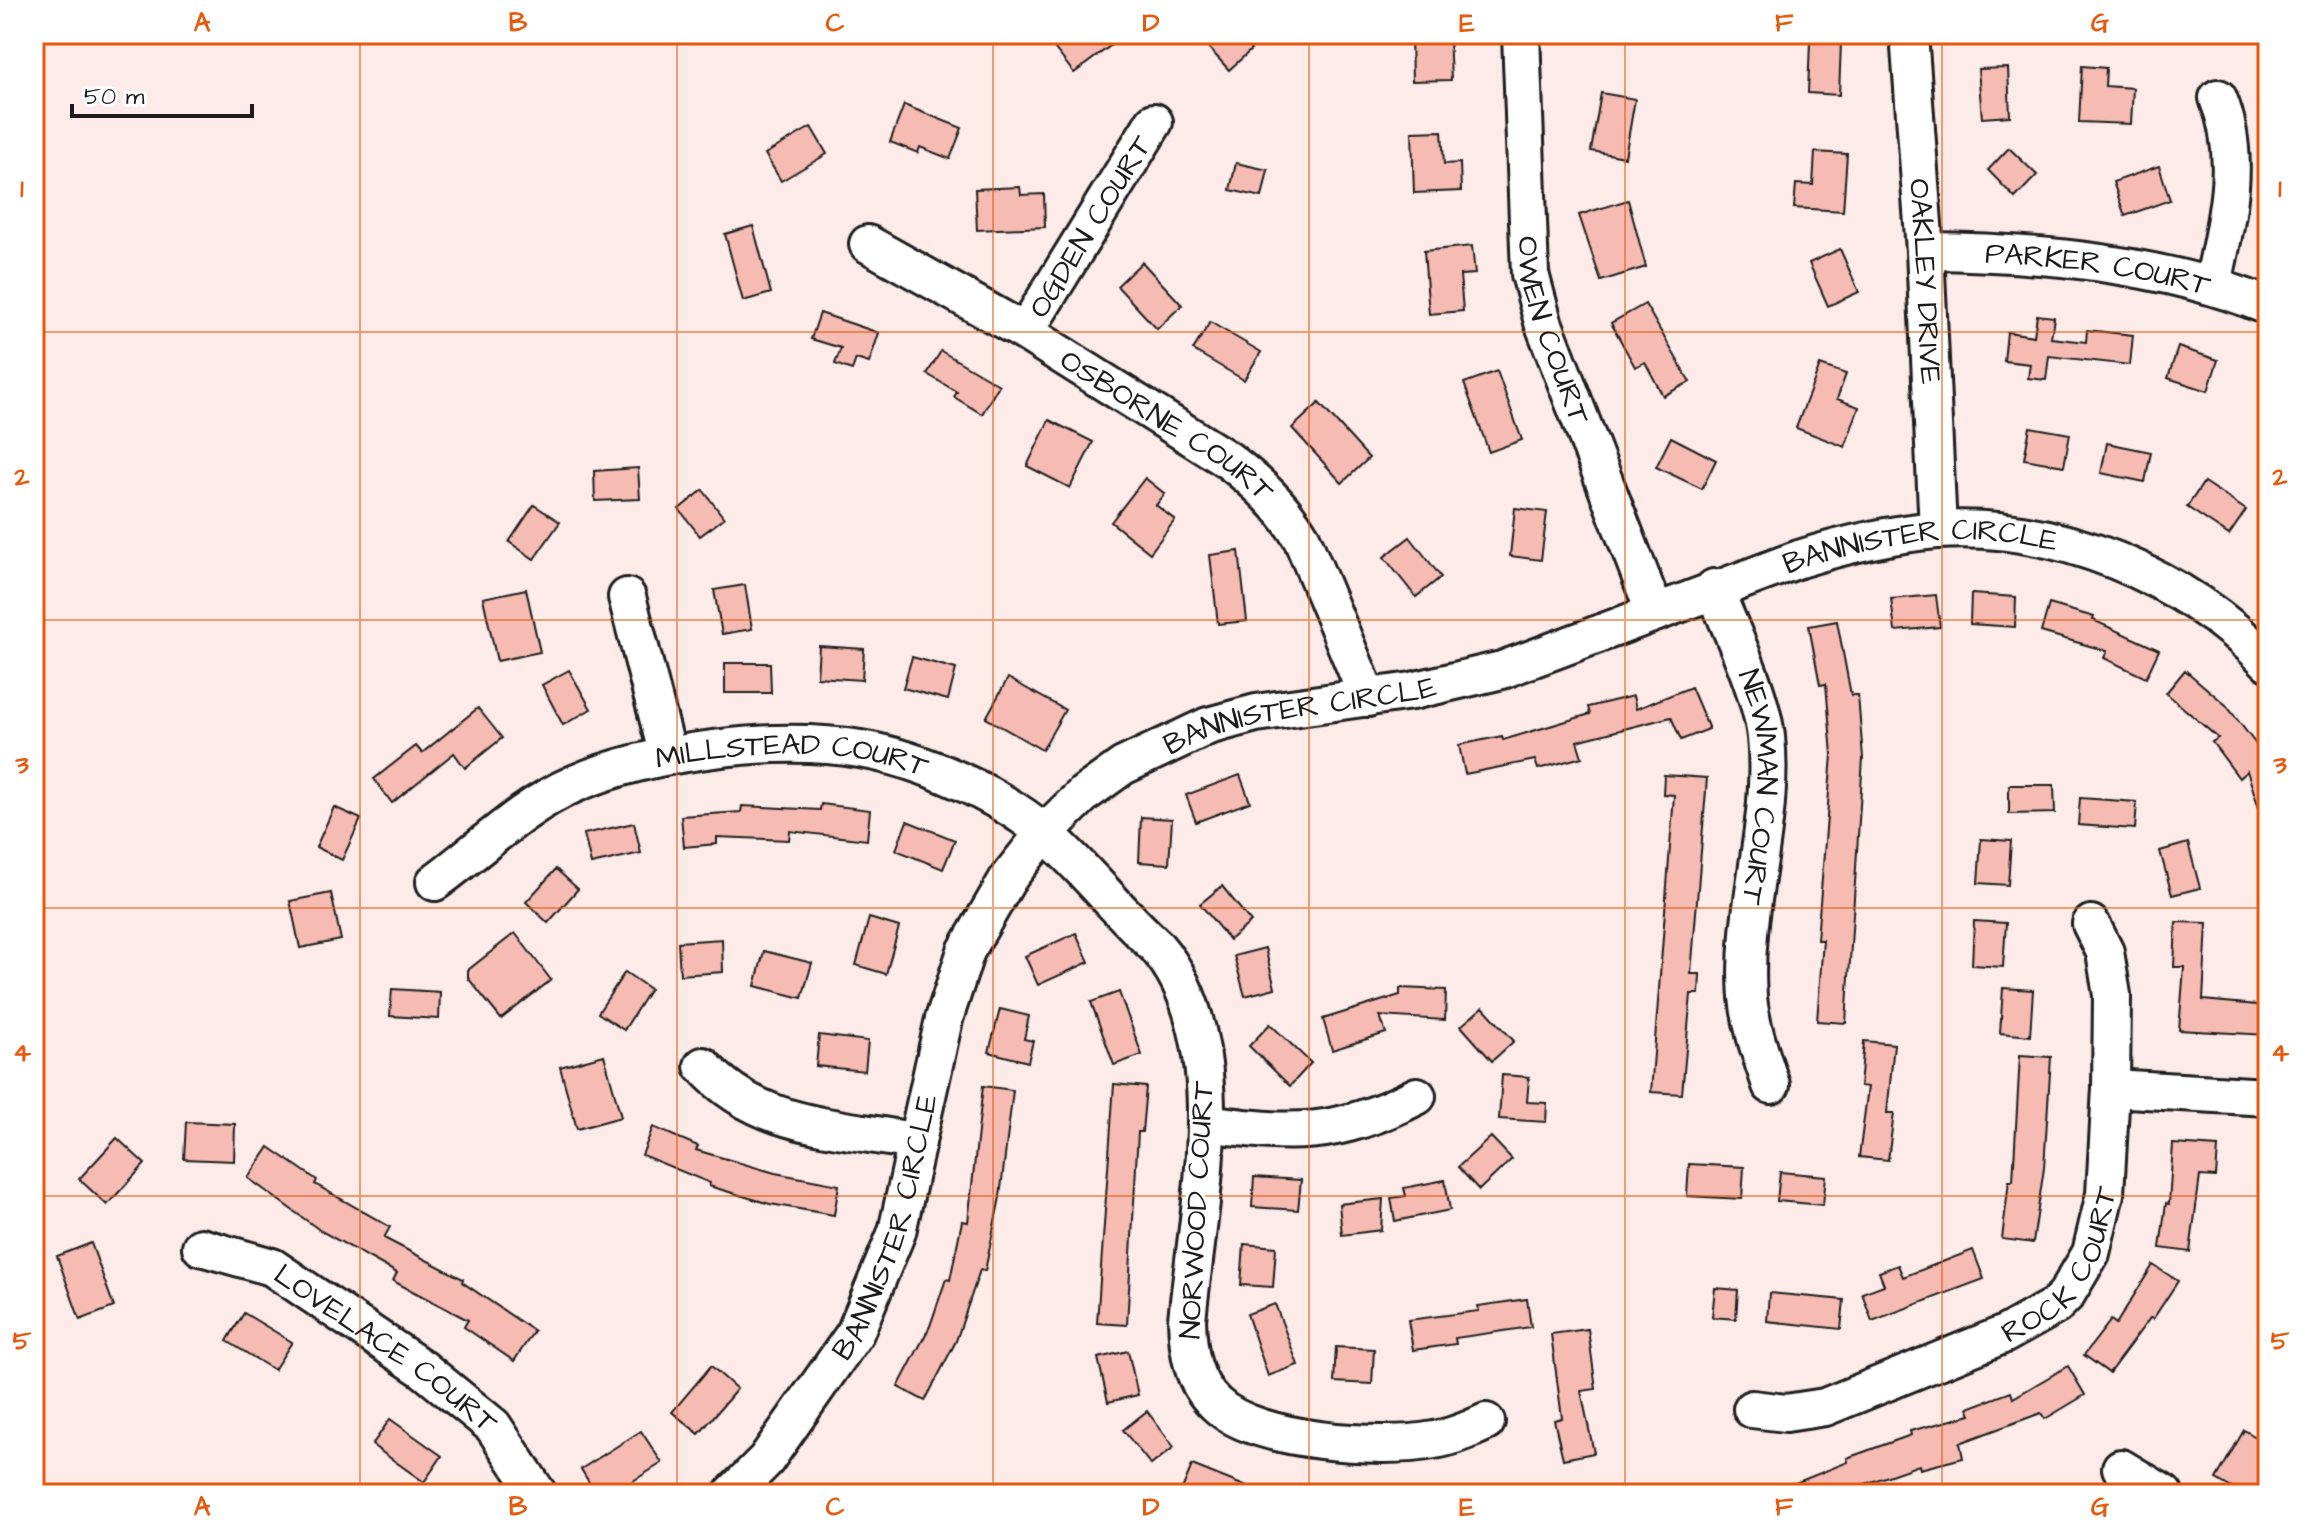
<svg xmlns="http://www.w3.org/2000/svg" width="2302" height="1528" viewBox="0 0 2302 1528" font-family="'Architects Daughter',sans-serif">
<style>
.building{fill:#f6bbb3;stroke:#1c1c1c;stroke-width:2}
.lines{fill:none;stroke-linecap:round;stroke-linejoin:round}
.minor-casing{stroke:#1c1c1c;stroke-width:42}
.minor{stroke:#fff;stroke-width:36}
.grid{fill:none;stroke:#e8590c;stroke-width:2;stroke-opacity:0.55}
.labels{text-anchor:middle;stroke-width:6;stroke-linejoin:round;paint-order:stroke}
.street-label{font-size:30px;fill:#1c1c1c;stroke:#fff}
.neatline{fill:none;stroke:#e8590c;stroke-width:3}
.grid-label{font-size:26px;text-anchor:middle;font-weight:bold;fill:#e8590c}
</style>
<rect width="100%" height="100%" fill="#fcebe8"/>
<filter id="ink" filterUnits="userSpaceOnUse"><feTurbulence type="fractalNoise" baseFrequency=".0125" numOctaves="2"/><feDisplacementMap in="SourceGraphic" scale="16" xChannelSelector="R" yChannelSelector="G"/><feConvolveMatrix kernelMatrix="1 2 1 2 8 2 1 2 1" color-interpolation-filters="sRGB"/></filter>
<g filter="url(#ink)">
<g class="building">
<polygon points="1074,34 1126,34 1074,73 1055,49"/>
<polygon points="1196,34 1237,34 1251,50 1229,70"/>
<polygon points="1411,34 1449,34 1451,80 1412,81"/>
<polygon points="1810,41 1841,42 1839,95 1808,93"/>
<polygon points="2082,66 2106,68 2105,86 2133,88 2131,124 2079,122"/>
<polygon points="2008,68 2010,116 1982,118 1978,69"/>
<polygon points="1601,93 1635,99 1625,157 1591,151"/>
<polygon points="904,105 962,128 950,159 920,147 918,153 890,142"/>
<polygon points="811,127 827,154 781,181 765,154"/>
<polygon points="1442,131 1444,164 1460,163 1461,191 1414,193 1412,132"/>
<polygon points="2009,148 2037,175 2015,198 1988,170"/>
<polygon points="1815,152 1847,154 1843,211 1794,208 1796,184 1813,185"/>
<polygon points="1236,163 1268,170 1262,197 1230,190"/>
<polygon points="2159,166 2170,200 2125,216 2113,182"/>
<polygon points="1020,187 1021,195 1044,194 1045,227 977,230 975,189"/>
<polygon points="1628,200 1646,267 1601,281 1579,215"/>
<polygon points="753,226 771,293 743,301 725,234"/>
<polygon points="1472,246 1475,274 1460,275 1463,311 1429,314 1424,251"/>
<polygon points="1840,249 1859,292 1828,306 1809,263"/>
<polygon points="1142,262 1182,305 1157,329 1117,286"/>
<polygon points="1645,304 1690,382 1663,396 1645,362 1635,367 1611,323"/>
<polygon points="820,313 879,333 869,363 856,359 852,370 835,364 841,348 811,339"/>
<polygon points="2037,315 2054,317 2051,338 2086,342 2087,330 2133,335 2130,365 2049,356 2046,380 2028,378 2030,364 2004,361 2007,332 2034,336"/>
<polygon points="1210,322 1261,352 1244,380 1193,350"/>
<polygon points="2178,347 2218,360 2208,391 2168,378"/>
<polygon points="941,351 999,385 982,414 954,397 957,392 927,374"/>
<polygon points="1820,365 1846,374 1837,399 1859,407 1845,447 1796,428"/>
<polygon points="1497,371 1522,440 1489,452 1464,383"/>
<polygon points="1319,403 1369,458 1342,483 1292,428"/>
<polygon points="1049,420 1093,442 1070,488 1027,466"/>
<polygon points="2030,427 2070,434 2064,466 2024,459"/>
<polygon points="1671,437 1716,460 1702,489 1656,467"/>
<polygon points="2107,443 2151,452 2145,482 2101,473"/>
<polygon points="638,468 640,499 595,501 594,471"/>
<polygon points="1145,478 1165,494 1156,505 1175,520 1150,553 1111,522"/>
<polygon points="2204,482 2246,510 2229,535 2187,507"/>
<polygon points="703,490 724,518 700,536 679,509"/>
<polygon points="534,505 560,522 534,559 509,542"/>
<polygon points="1515,508 1547,512 1541,560 1510,556"/>
<polygon points="1410,537 1441,577 1416,597 1384,557"/>
<polygon points="1239,551 1247,621 1218,624 1210,555"/>
<polygon points="745,585 752,629 722,634 714,590"/>
<polygon points="526,589 540,652 497,661 483,598"/>
<polygon points="1971,594 2016,597 2015,627 1970,624"/>
<polygon points="1936,595 1940,627 1895,631 1891,599"/>
<polygon points="2049,604 2094,617 2093,620 2159,650 2146,678 2104,658 2107,651 2041,632"/>
<polygon points="1837,621 1851,695 1858,695 1863,758 1846,1023 1817,1021 1823,940 1817,940 1832,755 1826,684 1820,685 1809,626"/>
<polygon points="819,646 864,649 862,680 817,677"/>
<polygon points="912,657 956,669 948,700 903,688"/>
<polygon points="725,663 770,663 771,693 725,693"/>
<polygon points="569,670 591,709 563,725 542,685"/>
<polygon points="2185,670 2226,705 2268,760 2268,822 2264,823 2247,771 2239,778 2212,742 2218,738 2166,693"/>
<polygon points="1008,678 1065,710 1042,750 986,718"/>
<polygon points="1691,687 1709,729 1681,740 1671,717 1577,741 1582,757 1538,769 1535,760 1465,774 1459,745 1502,736 1503,740 1590,714 1588,707 1633,696 1636,709"/>
<polygon points="478,708 502,738 465,768 454,753 392,803 374,779 416,746 422,753"/>
<polygon points="1240,775 1250,802 1196,822 1186,795"/>
<polygon points="1664,775 1707,778 1691,974 1700,974 1699,994 1691,994 1682,1094 1651,1092 1674,795 1663,794"/>
<polygon points="2009,785 2054,785 2055,813 2009,814"/>
<polygon points="2080,798 2137,802 2135,829 2078,825"/>
<polygon points="821,804 870,810 867,840 790,831 789,840 717,837 717,844 684,847 681,816 741,812 742,806 820,810"/>
<polygon points="334,807 361,819 342,860 316,847"/>
<polygon points="1141,817 1172,819 1169,864 1139,862"/>
<polygon points="907,821 955,840 943,869 896,850"/>
<polygon points="634,823 641,853 591,864 584,834"/>
<polygon points="1981,839 2011,841 2008,885 1978,883"/>
<polygon points="2188,843 2200,888 2172,895 2160,851"/>
<polygon points="556,869 578,889 548,923 526,902"/>
<polygon points="1222,886 1251,922 1229,940 1200,904"/>
<polygon points="331,893 341,940 300,948 290,901"/>
<polygon points="869,918 899,927 886,974 856,965"/>
<polygon points="1974,921 2006,923 2003,967 1972,965"/>
<polygon points="2176,922 2207,923 2203,1000 2268,1006 2268,1035 2179,1030 2184,967 2174,967"/>
<polygon points="515,933 551,980 501,1019 468,978 468,970"/>
<polygon points="1076,933 1089,962 1038,985 1025,956"/>
<polygon points="722,939 723,972 680,975 678,942"/>
<polygon points="1265,948 1275,988 1245,996 1234,956"/>
<polygon points="764,951 812,963 802,998 755,986"/>
<polygon points="625,972 650,989 624,1030 598,1013"/>
<polygon points="1400,988 1446,990 1445,1020 1380,1016 1386,1033 1332,1050 1323,1019 1400,995"/>
<polygon points="2003,988 2033,990 2030,1036 2000,1033"/>
<polygon points="392,989 440,992 439,1019 390,1016"/>
<polygon points="1119,992 1142,1055 1114,1065 1091,1002"/>
<polygon points="1483,1007 1514,1041 1492,1061 1461,1026"/>
<polygon points="1000,1009 1029,1016 1024,1039 1033,1041 1028,1062 989,1052"/>
<polygon points="1270,1024 1311,1063 1290,1086 1249,1046"/>
<polygon points="819,1035 868,1041 865,1071 816,1066"/>
<polygon points="1864,1041 1894,1044 1887,1113 1894,1113 1888,1160 1859,1157 1868,1087 1860,1086"/>
<polygon points="604,1055 621,1117 577,1129 560,1067"/>
<polygon points="2020,1055 2051,1057 2044,1168 2033,1243 2002,1239 2009,1181 2013,1181"/>
<polygon points="1502,1075 1529,1077 1527,1102 1547,1103 1546,1122 1499,1119"/>
<polygon points="1114,1084 1146,1087 1142,1132 1138,1132 1127,1325 1097,1323"/>
<polygon points="983,1086 1013,1090 1000,1197 985,1271 980,1270 956,1341 925,1401 898,1387 930,1326 946,1279 950,1280 962,1221 968,1222"/>
<polygon points="186,1122 235,1124 234,1161 184,1159"/>
<polygon points="653,1127 698,1146 696,1150 775,1173 839,1185 834,1215 770,1204 709,1186 710,1183 642,1155"/>
<polygon points="1491,1137 1512,1159 1479,1190 1458,1167"/>
<polygon points="117,1138 145,1164 107,1205 79,1179"/>
<polygon points="2173,1144 2218,1147 2216,1177 2200,1176 2190,1252 2160,1248 2166,1203 2169,1204"/>
<polygon points="269,1147 317,1180 315,1184 390,1227 384,1238 463,1279 462,1282 534,1331 514,1361 464,1327 468,1320 393,1281 397,1273 321,1231 248,1178"/>
<polygon points="1689,1164 1744,1167 1742,1199 1687,1196"/>
<polygon points="1780,1172 1826,1176 1823,1205 1777,1201"/>
<polygon points="1254,1177 1301,1180 1298,1210 1252,1207"/>
<polygon points="1445,1180 1450,1210 1395,1221 1391,1198 1406,1196 1404,1188"/>
<polygon points="1383,1199 1381,1230 1342,1235 1339,1204"/>
<polygon points="91,1243 114,1307 80,1320 57,1256"/>
<polygon points="1244,1244 1276,1247 1273,1287 1241,1285"/>
<polygon points="1973,1250 1984,1279 1872,1321 1862,1293 1884,1285 1879,1272 1898,1265 1903,1277"/>
<polygon points="2153,1265 2178,1281 2153,1319 2150,1318 2109,1373 2084,1355 2111,1320 2116,1324"/>
<polygon points="1715,1288 1738,1290 1736,1319 1712,1317"/>
<polygon points="1769,1293 1844,1300 1841,1329 1767,1321"/>
<polygon points="1527,1299 1531,1327 1455,1338 1456,1344 1413,1350 1408,1320 1479,1311 1478,1306"/>
<polygon points="1275,1304 1298,1365 1268,1376 1247,1314"/>
<polygon points="244,1313 292,1342 274,1370 227,1341"/>
<polygon points="1588,1329 1596,1389 1581,1391 1594,1453 1563,1459 1554,1420 1562,1418 1551,1334"/>
<polygon points="1336,1347 1374,1349 1372,1384 1334,1382"/>
<polygon points="1128,1351 1138,1395 1108,1402 1098,1358"/>
<polygon points="711,1366 737,1389 699,1434 672,1412"/>
<polygon points="2068,1366 2085,1395 2045,1419 2041,1413 1960,1443 1963,1458 1920,1469 1919,1465 1837,1494 1768,1494 1848,1462 1847,1458 1911,1435 1910,1431 1971,1415 1968,1408 2011,1392 2013,1398"/>
<polygon points="1147,1411 1174,1447 1151,1465 1123,1430"/>
<polygon points="390,1419 442,1456 424,1482 372,1445"/>
<polygon points="2244,1430 2268,1444 2268,1494 2242,1494 2216,1479"/>
<polygon points="641,1431 662,1463 612,1494 596,1494 581,1469"/>
<polygon points="1192,1465 1262,1493 1262,1494 1180,1494"/>
</g>
<g class="lines">
<defs>
<g id="minor">
<path id="s1" d="M1521 34 1530 274 1543 322 1654 611"/>
<path id="s2" d="M1909 34 1925 251 1938 530"/>
<path id="s3" d="M868 244 1025 332 1228 460C1258 483 1283 506 1302 539L1368 698"/>
<path id="s4" d="M1925 251C2040 252 2161 263 2268 306"/>
<path d="M2213 284C2226 222 2243 158 2218 98"/>
<path id="s5" d="M1025 332 1154 122"/>
<path id="s6" d="M1714 588C1731 631 1761 692 1766 737 1775 824 1741 910 1748 997 1751 1028 1761 1055 1771 1085"/>
<polyline points="627,597 668,756"/>
<path id="s7" d="M435 882C479 850 523 806 574 784 650 751 777 735 860 749 920 759 1000 794 1046 834 1085 869 1118 911 1156 946 1237 1039 1198 1207 1187 1320 1188 1351 1192 1382 1216 1404 1255 1442 1382 1450 1434 1440 1453 1437 1469 1430 1486 1422"/>
<path d="M703 1066C760 1129 838 1126 917 1142"/>
<polyline points="2111,1088 2268,1097"/>
<path d="M1206 1123C1293 1135 1337 1137 1417 1096"/>
<path id="s8" d="M201 1247 272 1267 423 1369 493 1426 538 1494"/>
<path id="s9" d="M1752 1409 1786 1413 1825 1407 2005 1334 2055 1306 2066 1295 2091 1253 2105 1194 2111 1088 2112 995 2105 952 2091 924"/>
<polyline points="2121,1468 2164,1494"/>
<path id="s10" d="M732 1494 766 1460 855 1333 897 1232 944 1019 966 951 1009 877 1044 833 1084 794 1123 766 1208 726 1256 713 1412 691 1502 670 1799 559C1844 545 1890 534 1937 530 2057 522 2185 576 2268 662"/>
</g>
</defs>
<use href="#minor" class="minor-casing"/>
<use href="#minor" class="minor"/>
</g>
</g>
<path class="grid" d="M360 34V1494M677 34V1494M993 34V1494M1309 34V1494M1625 34V1494M1942 34V1494M34 332H2268M34 620H2268M34 908H2268M34 1196H2268"/>
<g class="labels">
<g class="street-label">
<text dy="10" stroke="none"><textPath href="#s5" startOffset="124">OGDEN COURT</textPath></text>
<text dy="10" stroke="none"><textPath href="#s4" startOffset="174">PARKER COURT</textPath></text>
<text dy="10" stroke="none"><textPath href="#s2" startOffset="248">OAKLEY DRIVE</textPath></text>
<text dy="10" stroke="none"><textPath href="#s1" startOffset="300">OWEN COURT</textPath></text>
<text dy="10" stroke="none"><textPath href="#s3" startOffset="350">OSBORNE COURT</textPath></text>
<text dy="10" stroke="none"><textPath href="#s10" startOffset="1682">BANNISTER CIRCLE</textPath></text>
<text dy="10" stroke="none"><textPath href="#s10" startOffset="1034">BANNISTER CIRCLE</textPath></text>
<text dy="10" stroke="none"><textPath href="#s7" startOffset="394">MILLSTEAD COURT</textPath></text>
<text dy="10" stroke="none"><textPath href="#s6" startOffset="208">NEWMAN COURT</textPath></text>
<text transform="translate(1196 1210) rotate(-87)" y="10">NORWOOD COURT</text>
<text dy="10" stroke="none"><textPath href="#s10" startOffset="314">BANNISTER CIRCLE</textPath></text>
<text dy="10" stroke="none"><textPath href="#s9" startOffset="362">ROCK COURT</textPath></text>
<text dy="10" stroke="none"><textPath href="#s8" startOffset="214">LOVELACE COURT</textPath></text>
</g>
</g>
<rect width="2302" height="1528" fill="none" stroke="#fff" stroke-width="88"/>
<path d="M72 104v12h180v-12" fill="none" stroke="#1c1c1c" stroke-width="4"/>
<text x="84" y="104" font-size="24" fill="#1c1c1c" stroke="#ffffff" stroke-width="6" paint-order="stroke">50 m</text>
<rect x="44" y="44" width="2214" height="1440" class="neatline"/>
<g class="grid-label">
<text x="202" y="31">A</text>
<text x="518" y="31">B</text>
<text x="835" y="31">C</text>
<text x="1151" y="31">D</text>
<text x="1467" y="31">E</text>
<text x="1784" y="31">F</text>
<text x="2100" y="31">G</text>
<text x="22" y="197">1</text>
<text x="2280" y="197">1</text>
<text x="22" y="485">2</text>
<text x="2280" y="485">2</text>
<text x="22" y="773">3</text>
<text x="2280" y="773">3</text>
<text x="22" y="1061">4</text>
<text x="2280" y="1061">4</text>
<text x="22" y="1349">5</text>
<text x="2280" y="1349">5</text>
<text x="202" y="1515">A</text>
<text x="518" y="1515">B</text>
<text x="835" y="1515">C</text>
<text x="1151" y="1515">D</text>
<text x="1467" y="1515">E</text>
<text x="1784" y="1515">F</text>
<text x="2100" y="1515">G</text>
</g>
</svg>
